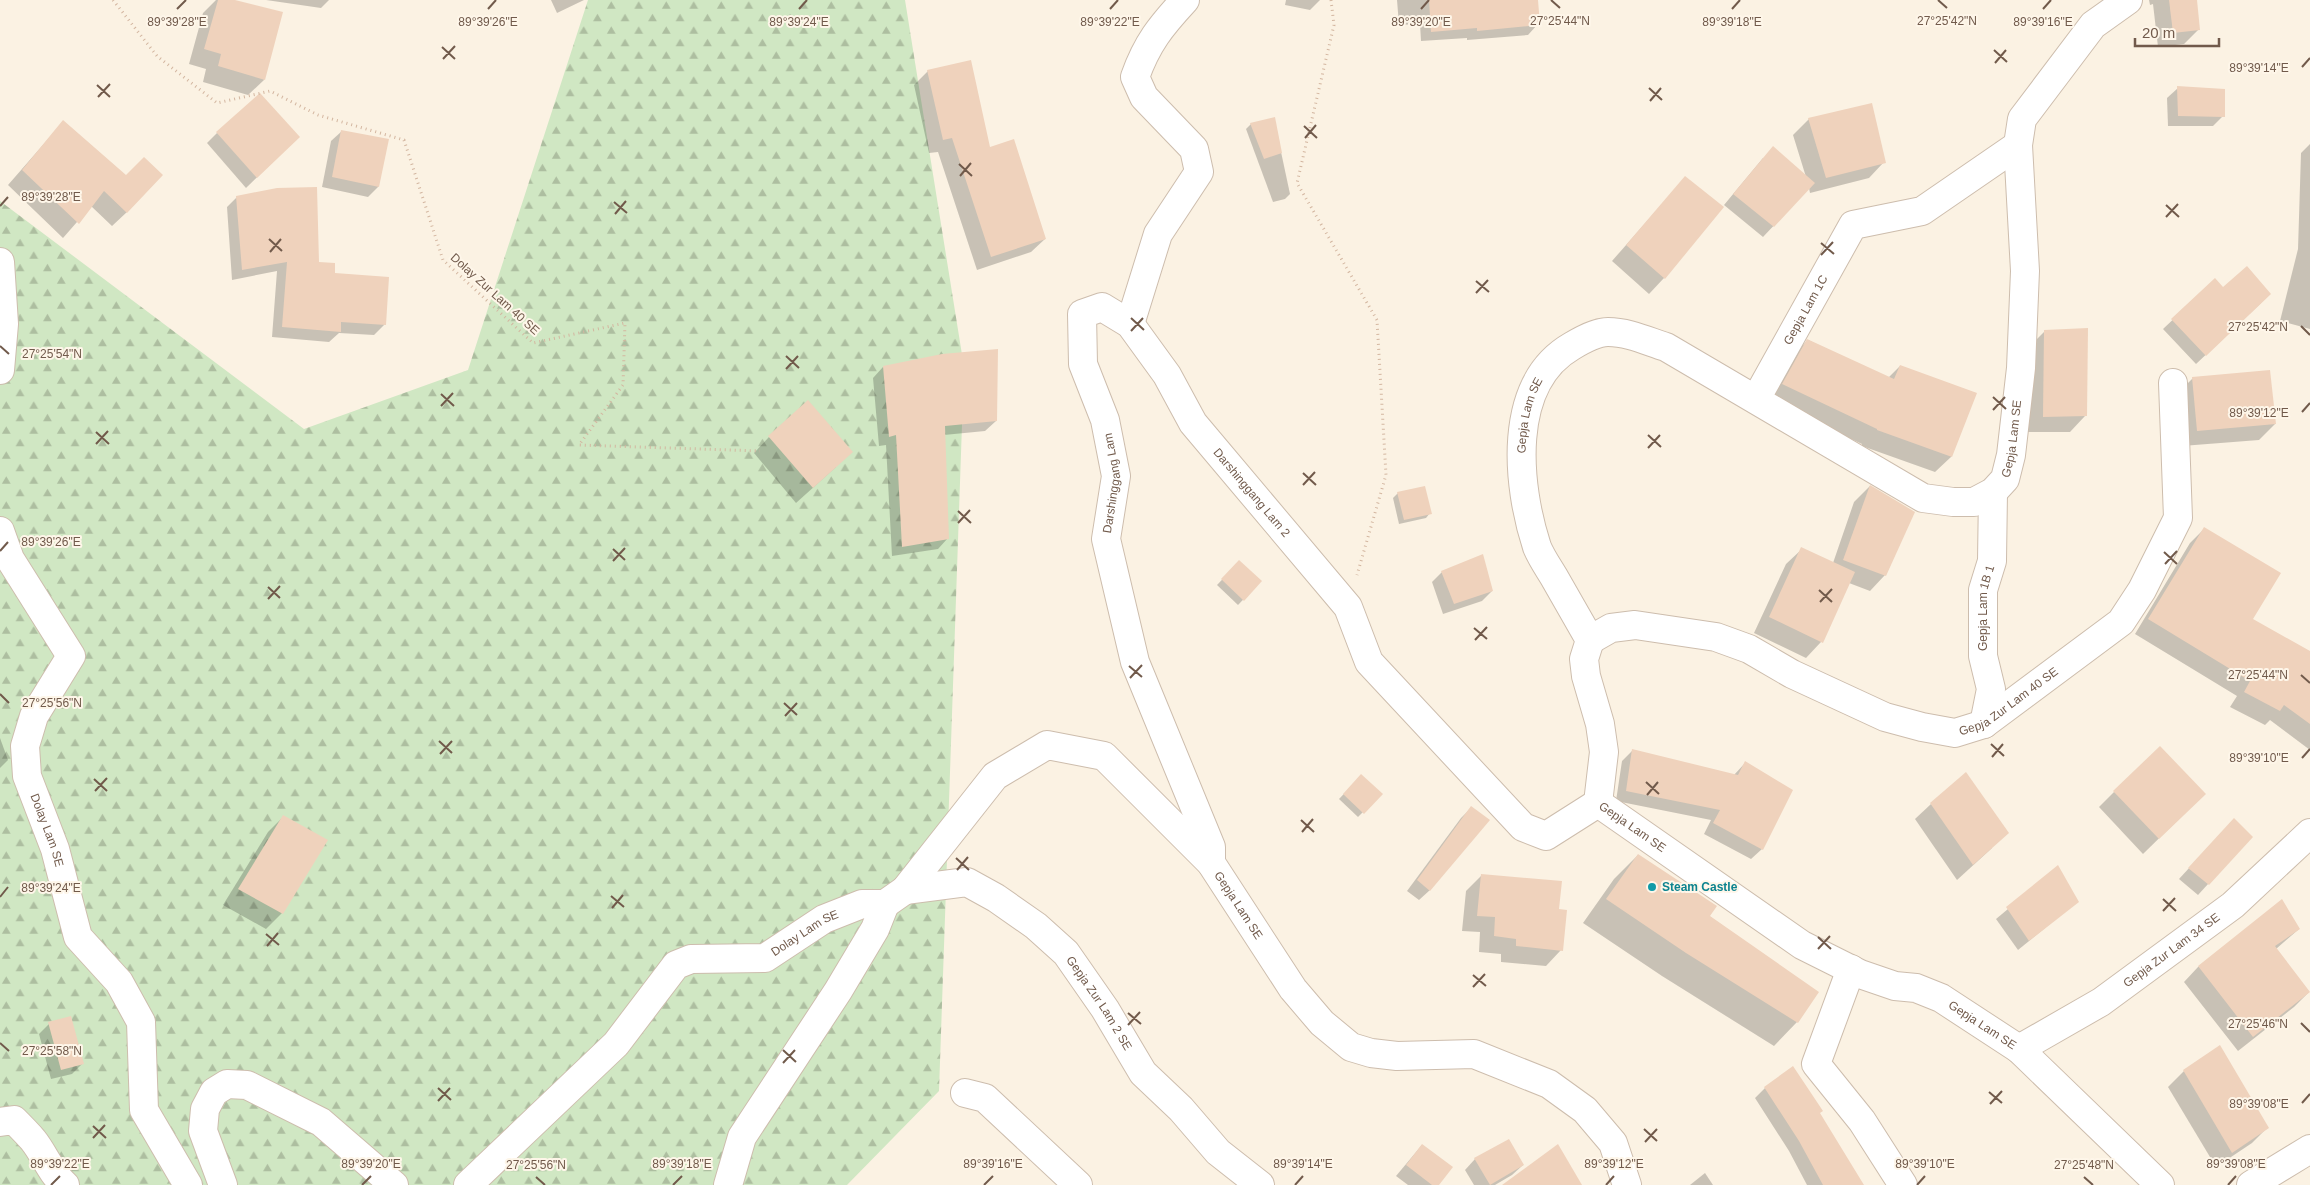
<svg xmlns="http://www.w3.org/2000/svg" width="2310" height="1185" viewBox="0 0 2310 1185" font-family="Arial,sans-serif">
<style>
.forest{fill:url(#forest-firs)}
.shadow{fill:#0003}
.building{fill:#efd2bc}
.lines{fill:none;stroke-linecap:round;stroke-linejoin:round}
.minor-casing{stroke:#cdbdad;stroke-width:30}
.path{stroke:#d3b6a0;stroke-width:3;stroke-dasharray:1 4;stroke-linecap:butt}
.minor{stroke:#fff;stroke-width:28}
.ticks{fill:none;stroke:#715a4b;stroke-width:2}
.culture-dot{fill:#0f9aa8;stroke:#fef6e9;stroke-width:2}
.labels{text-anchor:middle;stroke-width:4;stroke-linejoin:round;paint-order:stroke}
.street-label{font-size:12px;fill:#715a4b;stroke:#fef6e9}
.culture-label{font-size:12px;font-weight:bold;fill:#0d838f;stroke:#fef6e9;text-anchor:start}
.ticks-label{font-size:12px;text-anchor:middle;fill:#715a4b;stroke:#fef6e9;stroke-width:4;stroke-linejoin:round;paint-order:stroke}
</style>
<defs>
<pattern id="forest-firs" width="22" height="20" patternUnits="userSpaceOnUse" patternTransform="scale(1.25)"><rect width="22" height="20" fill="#d0e7c3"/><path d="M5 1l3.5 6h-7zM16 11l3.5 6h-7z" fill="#adbea0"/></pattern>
</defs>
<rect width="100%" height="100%" fill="#fbf2e3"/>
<polygon class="forest" points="588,0 905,0 964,367 939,1091 847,1185 0,1185 0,201 304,429 468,370"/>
<g class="shadow">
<polygon points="216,0 230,0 264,80 248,95 203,82 206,69 189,64 203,13"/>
<polygon points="266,0 329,0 321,8"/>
<polygon points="551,0 584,0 557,13"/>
<polygon points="1286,0 1320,0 1310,10 1285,5"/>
<polygon points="1397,0 1536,0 1538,24 1528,35 1467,40 1467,38 1421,41 1420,24 1399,25"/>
<polygon points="2149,0 2196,0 2199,29 2184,44 2158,47 2153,4 2150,5"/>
<polygon points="928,71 989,149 1045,239 1031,252 977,270 938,152 929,153 914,85"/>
<polygon points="2178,88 2223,116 2213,126 2168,126 2167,98"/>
<polygon points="1274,119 1290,194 1285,199 1273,202 1246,129 1251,124"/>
<polygon points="1809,119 1884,162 1869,178 1810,193 1809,188 1763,237 1724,205 1763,158 1806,177 1793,135"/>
<polygon points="63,122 127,212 112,226 91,206 63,238 8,185"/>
<polygon points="342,131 388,140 378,187 368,197 322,187 331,141"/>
<polygon points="217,133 298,137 246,188 207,143"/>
<polygon points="2310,144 2310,329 2280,321 2298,249 2301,153"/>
<polygon points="1685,178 1664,278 1649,294 1612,261"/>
<polygon points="237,197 334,275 385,324 374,335 339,333 329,342 272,337 277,271 232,280 227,207"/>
<polygon points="2215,280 2223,289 2261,303 2196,364 2163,329"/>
<polygon points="2045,331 2085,416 2070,432 2028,432 2029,347"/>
<polygon points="1808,340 1888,378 1900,366 1975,393 1951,457 1935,472 1862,446 1862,444 1767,400 1792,356"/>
<polygon points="883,367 996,421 985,431 944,435 948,538 938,549 892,556 886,445 879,446 873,378"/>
<polygon points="2193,378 2275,424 2259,440 2182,446 2177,394"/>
<polygon points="769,437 836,467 796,503 754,453"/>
<polygon points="1870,486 1885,575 1870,591 1849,583 1821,642 1806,658 1754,633 1786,564 1802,549 1833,563 1854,502"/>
<polygon points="1398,493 1430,513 1426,518 1399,524 1393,498"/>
<polygon points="2205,528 2251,619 2310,652 2310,750 2270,720 2265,725 2230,707 2237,696 2135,634 2190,543"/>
<polygon points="1239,562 1261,581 1238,605 1217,585"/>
<polygon points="1442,572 1492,591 1482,601 1443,614 1432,582"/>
<polygon points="0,738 8,760 0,768"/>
<polygon points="1632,751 1734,775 1745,763 1762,849 1751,859 1704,834 1711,820 1616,801 1622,761"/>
<polygon points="1361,776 1381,794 1358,817 1339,799"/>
<polygon points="2114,792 2189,809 2143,854 2099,807"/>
<polygon points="1931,804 1992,848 1957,880 1915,819"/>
<polygon points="1471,808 1430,890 1419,900 1407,891 1461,818"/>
<polygon points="284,816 282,913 266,929 223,905 268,832"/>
<polygon points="2224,830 2251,837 2198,895 2179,879"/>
<polygon points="1638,855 1709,916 1817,992 1797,1022 1774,1046 1662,976 1583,923 1614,879"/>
<polygon points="2058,867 2077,902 2018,950 1996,919"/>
<polygon points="1482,875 1558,910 1561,950 1546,966 1501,962 1501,954 1479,952 1480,932 1462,931 1466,891"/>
<polygon points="2282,901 2299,929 2276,949 2309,992 2294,1007 2238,1051 2184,982 2198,967"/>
<polygon points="49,1024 83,1063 72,1074 51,1079 39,1034"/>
<polygon points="2184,1071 2268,1127 2252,1143 2216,1167 2168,1087"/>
<polygon points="1765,1088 1819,1113 1833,1185 1807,1185 1789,1151 1755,1098"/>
<polygon points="1422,1145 1438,1185 1408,1185 1396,1176"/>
<polygon points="1475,1159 1523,1165 1512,1175 1495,1185 1474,1185 1465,1170"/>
<polygon points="1705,1173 1713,1185 1690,1185"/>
</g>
<g class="building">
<polygon points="218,0 235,0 283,12 265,80 218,66 221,54 204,49"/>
<polygon points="1429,0 1538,0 1540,25 1477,31 1477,28 1431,32"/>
<polygon points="2169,0 2197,0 2200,30 2173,33"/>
<polygon points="971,60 990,147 1014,139 1046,239 991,257 952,138 943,140 927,70"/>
<polygon points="2177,86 2225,89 2225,117 2178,116"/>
<polygon points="260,93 300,137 257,178 216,132"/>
<polygon points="1872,103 1886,163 1826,178 1808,118"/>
<polygon points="1275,117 1282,153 1264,159 1250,123"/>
<polygon points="63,120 126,175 144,157 163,175 127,213 104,191 79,224 22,170"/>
<polygon points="341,130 389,139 379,187 332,177"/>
<polygon points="1773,146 1815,183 1774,227 1733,194"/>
<polygon points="1685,176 1724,207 1665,279 1626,245"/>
<polygon points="317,187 319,262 335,263 335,273 389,277 386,325 341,322 341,332 282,327 287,262 242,270 236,196 277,188"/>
<polygon points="2247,266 2271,294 2206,356 2171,319 2215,278 2223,287"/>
<polygon points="2088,328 2087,416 2043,417 2044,330"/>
<polygon points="1807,339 1894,379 1900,365 1977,393 1952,457 1877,430 1877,429 1782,384"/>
<polygon points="998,349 997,421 945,426 949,539 902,547 896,435 889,437 883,366 942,354"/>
<polygon points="2270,370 2276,424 2197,431 2192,377"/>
<polygon points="808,400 853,452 813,488 768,436"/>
<polygon points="1870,485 1915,512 1886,576 1843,560"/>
<polygon points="1425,486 1432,514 1404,520 1397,492"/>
<polygon points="2204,527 2281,573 2253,619 2310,651 2310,724 2284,705 2280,711 2244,692 2250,681 2148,619"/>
<polygon points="1801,547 1855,572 1823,643 1769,617"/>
<polygon points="1483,554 1493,591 1454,604 1441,571"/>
<polygon points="1239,560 1262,581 1244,601 1221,579"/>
<polygon points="2160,746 2206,794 2159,839 2113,791"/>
<polygon points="1632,749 1738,775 1745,761 1793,790 1763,850 1713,823 1720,810 1626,791"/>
<polygon points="1966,772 2009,833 1973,865 1930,803"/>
<polygon points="1361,774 1383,794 1364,814 1343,794"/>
<polygon points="1471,806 1490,820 1430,891 1417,880"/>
<polygon points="283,815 328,840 283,914 238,889"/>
<polygon points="2234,818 2253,837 2209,885 2188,868"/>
<polygon points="1638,854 1717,906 1710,916 1819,992 1798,1023 1686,953 1606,899"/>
<polygon points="2058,865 2079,902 2029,941 2006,907"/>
<polygon points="1481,874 1562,881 1559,909 1567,910 1563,951 1516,946 1516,939 1494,936 1495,917 1477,916"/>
<polygon points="2282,899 2300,929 2275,946 2310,992 2253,1037 2198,966"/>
<polygon points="71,1016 84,1064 61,1070 48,1022"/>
<polygon points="2220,1045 2269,1128 2232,1153 2183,1070"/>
<polygon points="1793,1066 1823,1111 1820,1113 1864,1185 1823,1185 1799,1141 1764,1087"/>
<polygon points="1509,1139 1524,1165 1490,1185 1474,1158"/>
<polygon points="1422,1144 1453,1167 1439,1185 1432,1185 1406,1165"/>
<polygon points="1558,1144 1582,1185 1502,1185"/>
</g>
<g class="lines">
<defs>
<g id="minor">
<polyline points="0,262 4,324 0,370"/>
<path d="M1130 324 1158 234 1199 172 1194 149 1144 97 1135 77C1147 43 1161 26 1185 0"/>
<path id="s1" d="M1756 399 1853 225 1922 211 2018 145"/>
<path id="s2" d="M0 531 10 559 71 656 34 716 25 746 27 776 55 849 78 937 119 982 141 1022 144 1110 188 1185"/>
<path id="s3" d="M1590 640 1611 628 1635 625 1716 637 1749 649 1792 674 1885 717 1922 727 1955 733 1984 724 2121 622 2142 590 2178 518 2173 383"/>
<path id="s4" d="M1984 724 1991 689 1983 656V590L1992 561 1993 492"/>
<path id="s5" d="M1598 803 1604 752 1600 724 1586 676 1584 659 1590 640C1578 619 1566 598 1554 577 1548 567 1541 557 1537 547 1517 486 1506 384 1572 346 1582 340 1596 332 1608 332 1628 332 1647 341 1666 347L1923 498 1953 502H1974L1993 492 2005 479 2011 455 2021 368 2025 271 2018 145 2022 119 2093 25 2128 0"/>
<path id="s6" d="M1598 803 1802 945 1860 974 1895 986 1916 988 1941 998 2019 1049 2160 1185"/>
<path id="s7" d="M1211 863V847L1135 662 1106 539 1116 476 1105 420 1083 364 1082 314 1102 307 1130 324 1167 375 1193 423 1348 607 1369 662 1523 827 1546 836 1598 803"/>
<path id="s8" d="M905 890 967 882 996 898 1036 926 1066 953 1105 1009 1143 1073 1181 1109 1218 1152 1260 1185"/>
<path id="s9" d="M885 904 905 890 995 776 1047 745 1104 756 1211 863 1293 989 1322 1023 1351 1047 1371 1053 1397 1056 1474 1054 1549 1084 1585 1110 1613 1143 1627 1185"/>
<polyline points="1851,969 1816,1064 1862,1121 1903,1185"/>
<path id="s10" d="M2019 1049 2101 1002 2233 905 2310 833"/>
<polyline points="965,1093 985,1098 1078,1185"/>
<path d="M0 1122 14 1120C20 1126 27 1133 33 1140 45 1155 50 1172 65 1185"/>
<polyline points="223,1185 203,1131 205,1109 214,1092 227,1084 247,1085 321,1122 394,1185"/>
<path id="s11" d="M468 1185 616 1044 676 965 691 959 765 958 824 919 862 904H885"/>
<polyline points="728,1185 742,1137 838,991 875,929 885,904"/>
<polyline points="2251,1185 2310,1149"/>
</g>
</defs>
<use href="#minor" class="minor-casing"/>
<g class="path">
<polyline points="113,0 157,56 217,103 270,91 318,115 404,140 443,260 533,343 625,323 623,385 579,445 760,451"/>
<polyline points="1331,0 1334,25 1297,183 1377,320 1386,475 1357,575"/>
</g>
<use href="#minor" class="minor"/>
</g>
<path class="ticks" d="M1551 0 1560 8M1938 0 1947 8M177 9 186 0M488 9 496 0M799 9 807 0M1110 9 1118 0M1421 9 1429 0M1732 9 1740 0M2043 9 2051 0M442 47 455 59M1994 50 2007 62M443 59 455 46M1995 63 2006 50M2302 67 2310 58M97 85 110 97M1649 88 1662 100M98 97 110 84M1650 101 1661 88M1304 126 1317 138M1305 138 1316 125M959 164 972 176M960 176 971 163M614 202 627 213M2166 205 2179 217M0 206 8 197M615 214 626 201M2166 217 2178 204M269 239 282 251M1821 243 1834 254M270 252 281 239M1821 255 1833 242M1476 281 1489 292M1476 293 1488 280M1131 318 1144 330M2301 326 2310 335M1131 331 1143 318M0 346 9 354M786 356 799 368M786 369 798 356M441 394 454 406M1993 397 2006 409M441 406 453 393M1993 410 2005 397M2302 412 2310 403M96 432 109 444M1648 435 1661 447M96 444 108 431M1648 448 1660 435M1303 473 1316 485M1303 485 1315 472M958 511 971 523M958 523 970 510M613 549 625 560M0 551 8 542M2164 552 2177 564M613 561 625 548M2165 564 2177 551M268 587 280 598M1819 590 1832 602M268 599 280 586M1820 602 1832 589M1474 628 1487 639M1475 640 1487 627M1129 666 1142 677M2301 675 2310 683M1130 678 1142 665M0 694 9 703M784 703 797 715M785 716 797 703M439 741 452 753M1991 744 2004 756M440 754 452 741M1992 757 2003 744M2302 758 2310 749M94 779 107 791M1646 782 1659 794M95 791 107 778M1647 795 1658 782M1301 820 1314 832M1302 832 1313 819M956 858 969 870M957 870 968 857M611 896 624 907M0 897 8 887M2163 899 2176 911M612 908 623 895M2163 911 2175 898M266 934 279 945M1818 937 1831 949M267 946 278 933M1818 949 1830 936M1473 975 1486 986M1473 987 1485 974M1128 1013 1141 1024M2301 1023 2310 1032M1128 1025 1140 1012M0 1043 9 1051M783 1050 796 1062M783 1063 795 1050M438 1088 451 1100M1989 1092 2002 1103M438 1101 450 1088M2302 1103 2310 1094M1990 1104 2002 1091M93 1126 106 1138M1644 1129 1657 1141M93 1138 105 1125M1645 1142 1657 1129M536 1177 545 1185M2084 1177 2093 1185M51 1185 60 1176M362 1185 371 1176M673 1185 682 1176M984 1185 993 1176M1295 1185 1303 1176M1606 1185 1614 1176M1917 1185 1925 1176M2228 1185 2236 1176"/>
<circle class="culture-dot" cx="1652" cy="887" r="5"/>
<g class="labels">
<g class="street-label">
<text transform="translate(495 294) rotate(42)" y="4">Dolay Zur Lam 40 SE</text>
<text dy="4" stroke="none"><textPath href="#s1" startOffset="102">Gepja Lam 1C</textPath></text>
<text dy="4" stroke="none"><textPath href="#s5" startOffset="408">Gepja Lam SE</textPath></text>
<text dy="4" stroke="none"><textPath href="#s5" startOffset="1022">Gepja Lam SE</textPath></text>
<text dy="4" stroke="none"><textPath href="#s7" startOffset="399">Darshinggang Lam</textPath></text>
<text dy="4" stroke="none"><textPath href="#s7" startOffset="836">Darshinggang Lam 2</textPath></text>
<text dy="4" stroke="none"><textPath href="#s4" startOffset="118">Gepja Lam 1B 1</textPath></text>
<text dy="4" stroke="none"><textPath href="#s3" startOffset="452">Gepja Zur Lam 40 SE</textPath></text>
<text dy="4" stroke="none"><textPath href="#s6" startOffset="42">Gepja Lam SE</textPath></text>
<text dy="4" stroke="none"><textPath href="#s2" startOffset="334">Dolay Lam SE</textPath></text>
<text dy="4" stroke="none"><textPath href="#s9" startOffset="490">Gepja Lam SE</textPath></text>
<text dy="4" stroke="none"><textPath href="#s11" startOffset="441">Dolay Lam SE</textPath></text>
<text dy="4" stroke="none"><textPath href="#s10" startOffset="182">Gepja Zur Lam 34 SE</textPath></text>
<text dy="4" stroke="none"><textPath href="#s8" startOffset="245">Gepja Zur Lam 2 SE</textPath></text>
<text dy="4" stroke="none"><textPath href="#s6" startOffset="448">Gepja Lam SE</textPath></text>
</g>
<g class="culture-label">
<text x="1662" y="891">Steam Castle</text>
</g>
</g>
<g class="ticks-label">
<text x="1560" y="25">27°25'44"N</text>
<text x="1947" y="25">27°25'42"N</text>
<text x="177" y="26">89°39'28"E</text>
<text x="488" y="26">89°39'26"E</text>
<text x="799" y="26">89°39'24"E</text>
<text x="1110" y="26">89°39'22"E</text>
<text x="1421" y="26">89°39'20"E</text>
<text x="2043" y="26">89°39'16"E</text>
<text x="1732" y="26">89°39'18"E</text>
<text x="2259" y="72">89°39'14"E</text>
<text x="51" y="201">89°39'28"E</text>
<text x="2258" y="331">27°25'42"N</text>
<text x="52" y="358">27°25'54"N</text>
<text x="2259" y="417">89°39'12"E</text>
<text x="51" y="546">89°39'26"E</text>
<text x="2258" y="679">27°25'44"N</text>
<text x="52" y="707">27°25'56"N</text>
<text x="2259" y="762">89°39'10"E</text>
<text x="51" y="892">89°39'24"E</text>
<text x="2258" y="1028">27°25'46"N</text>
<text x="52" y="1055">27°25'58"N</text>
<text x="2259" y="1108">89°39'08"E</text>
<text x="60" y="1168">89°39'22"E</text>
<text x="371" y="1168">89°39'20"E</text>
<text x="682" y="1168">89°39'18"E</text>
<text x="993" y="1168">89°39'16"E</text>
<text x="1303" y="1168">89°39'14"E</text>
<text x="1614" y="1168">89°39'12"E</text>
<text x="1925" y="1168">89°39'10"E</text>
<text x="2236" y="1168">89°39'08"E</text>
<text x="536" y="1169">27°25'56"N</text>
<text x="2084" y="1169">27°25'48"N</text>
</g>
<path d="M2135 38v8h84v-8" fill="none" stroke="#715a4b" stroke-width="2.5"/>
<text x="2142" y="38" font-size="15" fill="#715a4b" stroke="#fef6e9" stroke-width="4" paint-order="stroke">20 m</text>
</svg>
